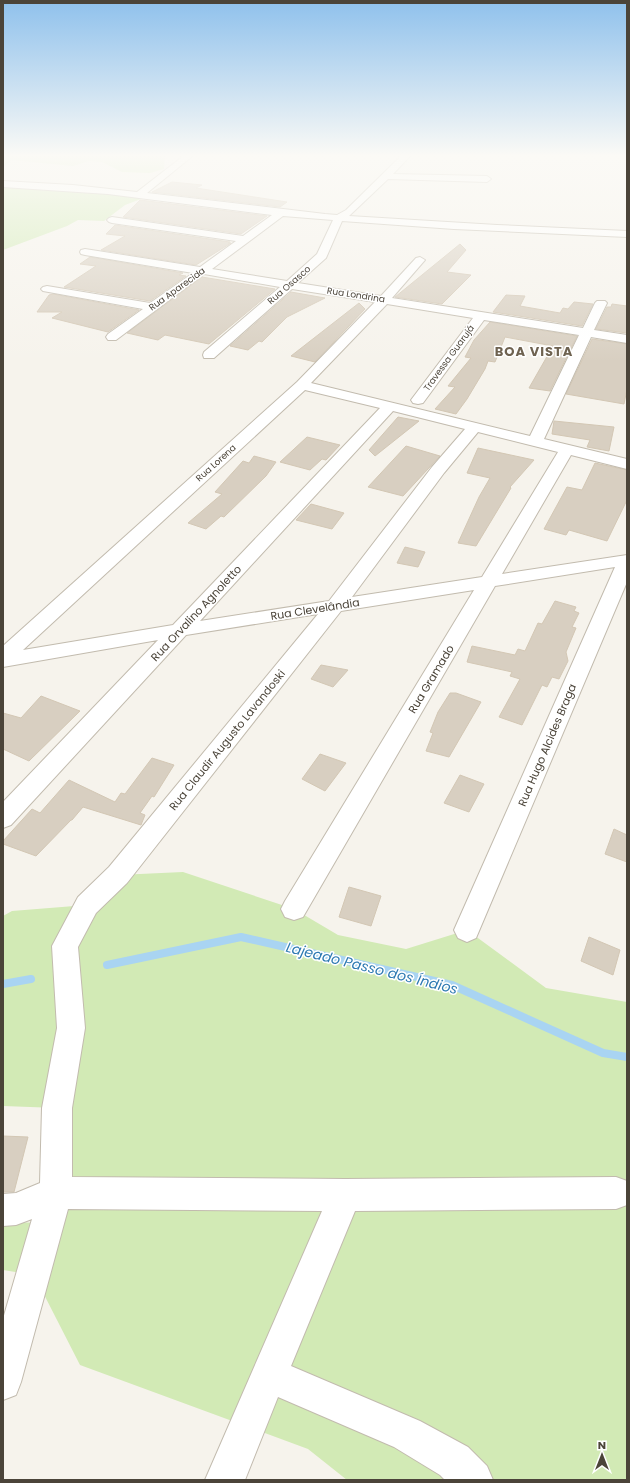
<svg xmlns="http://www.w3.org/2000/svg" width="630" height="1483" viewBox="0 0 630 1483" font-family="Poppins,sans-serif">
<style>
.green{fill:#d2eab5}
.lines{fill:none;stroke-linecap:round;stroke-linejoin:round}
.stream{stroke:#a9d4f2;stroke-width:8}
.building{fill:#d8cfc1;stroke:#d3c7b4}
.minor-casing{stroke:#c2bbae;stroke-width:2}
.minor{fill:#fff;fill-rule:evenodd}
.labels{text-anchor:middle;stroke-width:3;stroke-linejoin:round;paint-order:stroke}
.far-street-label{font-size:9px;fill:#4b4439;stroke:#fff}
.street-label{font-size:11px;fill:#4b4439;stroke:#fff}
.far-district-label{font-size:13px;font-weight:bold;letter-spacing:1px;fill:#6e6250;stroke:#fff}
.near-water-label{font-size:14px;font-style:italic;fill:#2e7ab2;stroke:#fff}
</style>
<rect width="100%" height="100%" fill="#f6f3ec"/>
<g class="green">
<polygon points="3,154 165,154 164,169 150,173 122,172 102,162 89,161 73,166 11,160 3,167"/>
<polygon points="3,184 149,196 125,205 104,221 78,220 67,226 3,250"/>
<polygon points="183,872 294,909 338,935 406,949 467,930 546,988 627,1002 627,1480 347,1480 308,1449 80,1365 34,1275 3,1270 3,1222 48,1223 57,1108 3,1106 3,916 12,911 87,905 118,875"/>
</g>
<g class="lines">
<g class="stream">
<polyline points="107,965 241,937 452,985 603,1053 627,1057"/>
<polyline points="3,984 31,979"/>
</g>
</g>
<g class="building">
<polygon points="172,182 202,185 196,188 287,202 280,207 152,192"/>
<polygon points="140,200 267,216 241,234 123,217"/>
<polygon points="115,225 230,242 228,243 231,243 196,265 101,250 125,236 106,234"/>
<polygon points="460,244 466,250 447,272 471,275 442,304 395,297"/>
<polygon points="90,257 183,273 179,275 186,276 150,301 64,287 96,266 80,264"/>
<polygon points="202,277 275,289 209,344 165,335 158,340 127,333"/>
<polygon points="291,292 325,298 287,317 262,342 259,341 248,350 230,346"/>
<polygon points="53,294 139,310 108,332 52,318 62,312 37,312 49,295"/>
<polygon points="506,295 525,296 520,306 560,313 563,308 568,309 574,302 593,304 582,326 493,312"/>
<polygon points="359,303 365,309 315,362 291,356"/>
<polygon points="612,304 627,306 627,333 596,329 607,307 611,307"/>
<polygon points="490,322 577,336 550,391 529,388 553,346 505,337 495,362 488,361 485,369 467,399 456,414 435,409 455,387 448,386 471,358 465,357 474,340"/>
<polygon points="592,339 627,344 627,389 624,404 566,394"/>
<polygon points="398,417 419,421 375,456 369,450"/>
<polygon points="554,421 614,427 609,451 587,447 590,440 552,434"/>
<polygon points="307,437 340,445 326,460 322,459 310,470 280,462"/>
<polygon points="406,446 440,456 403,496 368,487"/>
<polygon points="478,448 534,460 510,487 511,488 476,546 458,543 479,497 490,478 467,473"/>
<polygon points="254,456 276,462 266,476 224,517 221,516 206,529 188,523 222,494 215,492 243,461 249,463"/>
<polygon points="595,463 627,470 627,500 607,541 569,530 566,535 544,529 567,487 582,490"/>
<polygon points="311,504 344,513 332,529 296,520"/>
<polygon points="405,547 425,552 418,567 397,563"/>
<polygon points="555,601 576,607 574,611 579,613 572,627 576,628 566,652 568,661 559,679 552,677 547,687 542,685 522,725 499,717 520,679 510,676 512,672 467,662 472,646 515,655 518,649 525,651 538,623 542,624"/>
<polygon points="321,665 348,670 333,687 311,679"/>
<polygon points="450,693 456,693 481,702 449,757 426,751 433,733 430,732 438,712"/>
<polygon points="41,696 80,711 29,761 3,749 3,713 21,718"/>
<polygon points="320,754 346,763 325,791 302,779"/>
<polygon points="152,758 174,765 154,797 152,796 140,813 145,815 141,825 83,807 72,820 71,820 36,856 3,844 3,841 32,809 40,813 69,780 115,802 121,793 125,794"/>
<polygon points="460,775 484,784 469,812 444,803"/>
<polygon points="614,829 627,835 627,862 605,854"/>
<polygon points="349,887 381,896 371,926 339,917"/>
<polygon points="589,937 620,950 613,975 581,961"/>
<polygon points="3,1136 28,1137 14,1192 3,1192"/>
</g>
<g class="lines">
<defs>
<path id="minor" d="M186 154H195L147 193 325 214 337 215 346 210 403 154H412L393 174 487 176 491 179 487 182 388 179 349 216 497 225 627 231V237L454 229 342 221 326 258 298 283 381 296 416 258 420 257 425 260 392 298 583 328 595 303 597 301H605L607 303 594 330 627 335V343L591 337 544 439 627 459V469L571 455 502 574 627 555V582L476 938 467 942 458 938 454 930 615 567 495 586 303 917 294 920 285 917 281 909 285 901 474 590 341 611 127 883 96 913 78 947 85 1028 72 1108V1177L345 1179 616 1177 627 1181V1205L616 1209 355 1211 291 1366 420 1421 468 1447 487 1466 493 1480H445L440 1475 394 1447 278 1397 245 1480H205L322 1211 68 1209 21 1382 16 1395 3 1400V1319L32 1219 16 1225 3 1226V1194L16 1193 40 1183 42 1108 57 1028 52 946 78 897 109 867 318 614 186 635 11 825 3 828V802L158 640 3 667V646L297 382 375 302 292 289 214 358H204L203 355 204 352 280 287 204 274 116 340H108L106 337 108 334 143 309 43 291 41 289 43 287 47 286 150 303 193 273 85 255 81 254 80 252 81 250 85 249 200 267 236 241 112 223 109 222 107 220 109 218 112 217 243 236 272 215 108 194 3 187V181L73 185 137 192ZM283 216 333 220 317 254 287 281 212 269ZM387 304 473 318 411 400 413 403 418 404 423 403 484 320 579 335 530 436 311 383ZM305 390 380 408 173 625 23 650ZM393 411 465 429 432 467 329 601 200 621ZM478 432 558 452 482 577 352 597 444 473Z"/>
</defs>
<use href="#minor" class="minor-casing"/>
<use href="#minor" class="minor"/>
</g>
<linearGradient id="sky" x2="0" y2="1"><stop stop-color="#8fc1ec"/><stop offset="0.43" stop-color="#fbfaf6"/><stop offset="1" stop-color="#fbfaf6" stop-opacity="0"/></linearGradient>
<rect width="630" height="362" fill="url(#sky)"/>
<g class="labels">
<g class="far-street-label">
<text transform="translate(289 285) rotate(-41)" y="3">Rua Osasco</text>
<text transform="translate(177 289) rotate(-36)" y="3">Rua Aparecida</text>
<text transform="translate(356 295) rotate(9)" y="3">Rua Londrina</text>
<text transform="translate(449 358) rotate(-54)" y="3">Travessa Guarujá</text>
<text transform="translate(216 463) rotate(-42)" y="3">Rua Lorena</text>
</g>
<g class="street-label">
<text transform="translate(315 609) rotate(-9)" y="4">Rua Clevelândia</text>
<text transform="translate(196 613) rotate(-47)" y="4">Rua Orvalino Agnoletto</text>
<text transform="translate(431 679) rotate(-59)" y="4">Rua Gramado</text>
<text transform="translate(227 740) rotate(-51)" y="4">Rua Claudir Augusto Lavandoski</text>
<text transform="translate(547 745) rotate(-67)" y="4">Rua Hugo Alcides Braga</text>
</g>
<g class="far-district-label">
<text x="534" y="356">BOA VISTA</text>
</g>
<g class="near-water-label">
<text transform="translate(372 968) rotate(14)" y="5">Lajeado Passo dos Índios</text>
</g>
</g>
<rect width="630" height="1483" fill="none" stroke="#4b4439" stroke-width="8"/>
<g transform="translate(602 1455)" stroke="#ffffff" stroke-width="3" paint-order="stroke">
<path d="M0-3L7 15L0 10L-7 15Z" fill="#4b4439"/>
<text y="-6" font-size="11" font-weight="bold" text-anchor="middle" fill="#4b4439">N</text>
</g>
</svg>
